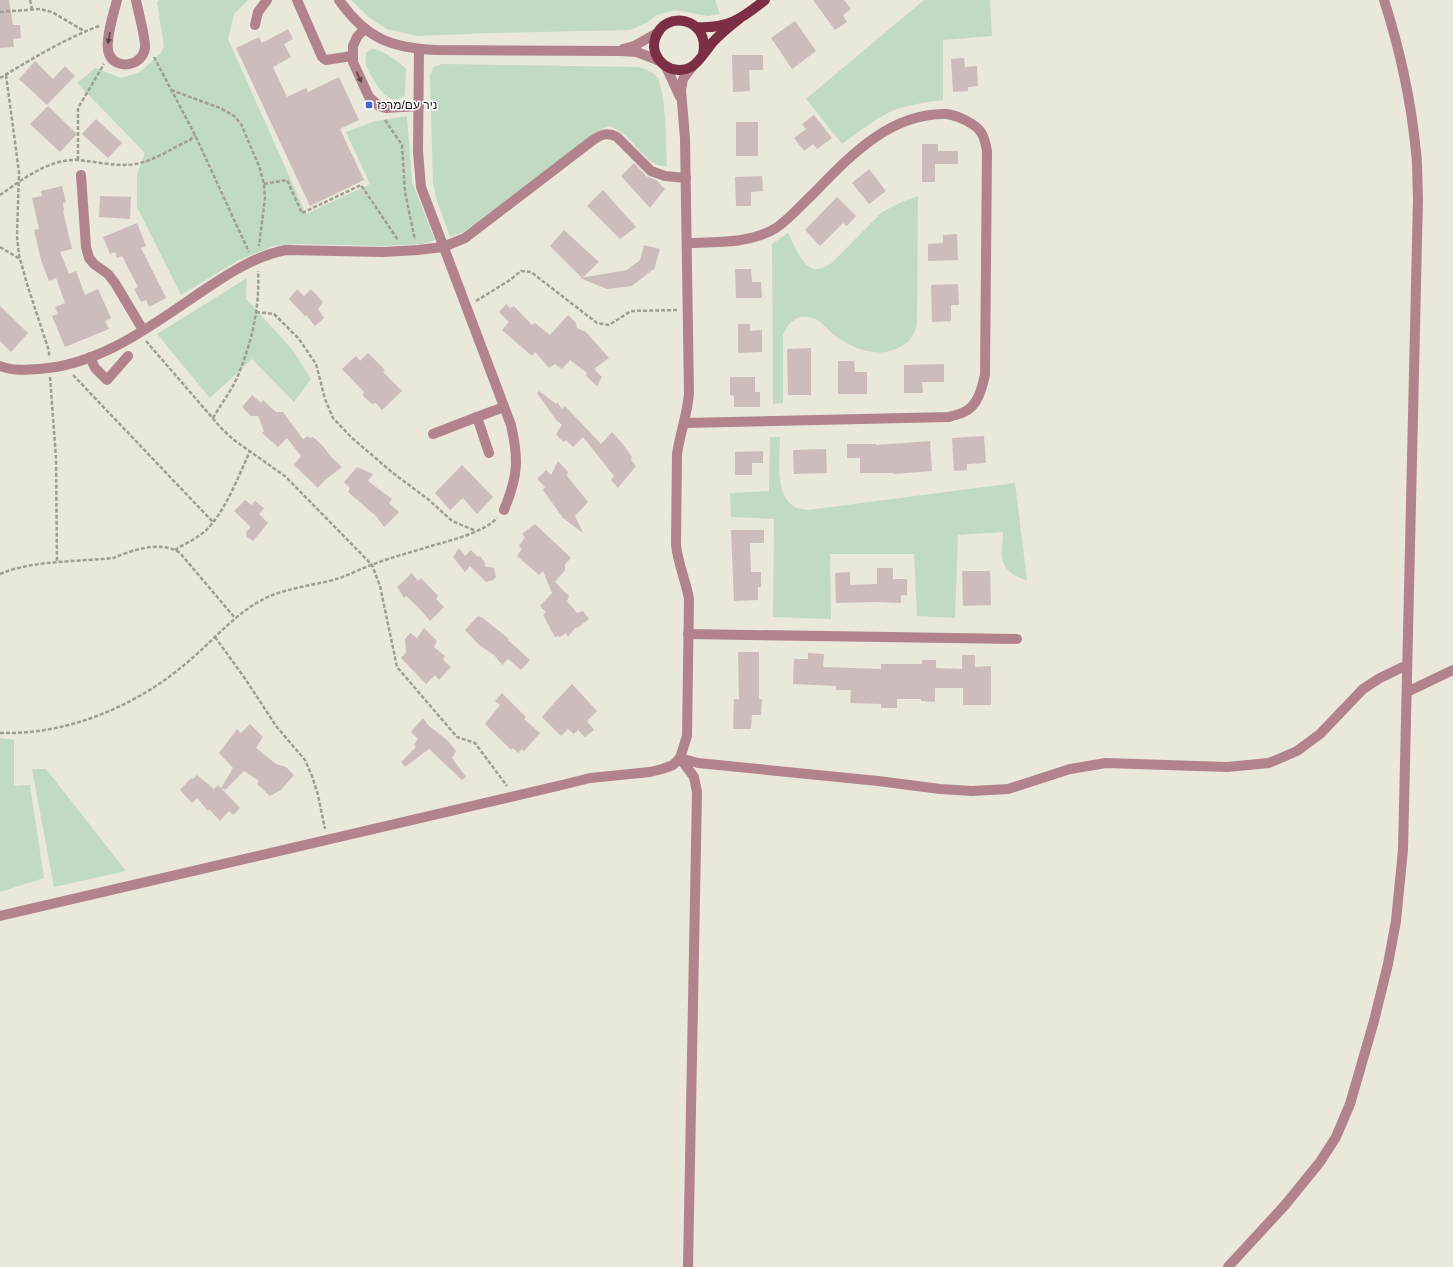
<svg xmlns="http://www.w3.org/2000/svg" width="1453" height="1267" viewBox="0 0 1453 1267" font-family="Helvetica,'Noto Sans Hebrew',sans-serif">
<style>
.green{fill:#c1dac3}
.building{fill:#ccbcbc}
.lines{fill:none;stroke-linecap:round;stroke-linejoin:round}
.path{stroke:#a09e94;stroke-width:2.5;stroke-dasharray:4 2;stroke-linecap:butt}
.minor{stroke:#b2838d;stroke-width:10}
.major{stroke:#7c2e44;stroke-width:10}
.oneway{fill:#5b4547}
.poi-dot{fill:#4566d9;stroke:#fff;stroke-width:1.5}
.labels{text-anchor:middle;stroke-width:3;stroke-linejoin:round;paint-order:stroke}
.poi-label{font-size:12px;fill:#13120e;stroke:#fff;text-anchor:start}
</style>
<rect width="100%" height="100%" fill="#eae8db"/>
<g class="green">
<polygon points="159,0 248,0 234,14 228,39 306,214 370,184 346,132 375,121 407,116 412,182 435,240 422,244 384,246 300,244 274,246 239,260 181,295 137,207 137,174 145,153 77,83 95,68 121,78 140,72 160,54 164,46 157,2"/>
<polygon points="351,0 715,0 720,14 708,16 675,10 657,15 648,22 630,30 491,33 417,36 387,29 370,18"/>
<path d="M924 0H990L992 36 943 40V100C927 102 912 104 897 109 880 115 857 133 842 144L806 99Z"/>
<path d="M371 49C380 48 400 62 406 69L405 95C391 108 378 88 372 77 370 73 367 69 366 65 365 62 366 56 366 53Z"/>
<path d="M442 64 638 67C644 69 653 71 657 77 666 91 666 146 667 166 649 168 638 146 625 135 621 131 615 128 609 126L603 128 465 231 450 237 436 198 433 182 430 76 433 67Z"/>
<path d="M918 196 917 324C914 337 908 344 896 349 876 358 850 348 833 334 828 330 823 323 817 320 801 312 789 320 783 335V403L773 404 772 244 788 233C793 243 802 266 814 269 820 270 826 266 832 263L882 212 904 201Z"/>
<polygon points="247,278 246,299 292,349 311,379 294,402 252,359 210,398 157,334"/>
<path d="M770 437H780C780 457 774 496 795 507 799 509 804 509 808 510L1015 483 1027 580C1016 578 1004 570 1002 558 1001 550 1003 540 1003 532L958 535 955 618 917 616 914 554H830L831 619 773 617 774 519 731 517 730 493 769 491Z"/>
<polygon points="0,738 14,740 14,786 30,785 44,878 0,892"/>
<polygon points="32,769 46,769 126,871 54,887"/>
</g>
<g class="building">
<polygon points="0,0 9,0 13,25 20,25 21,38 13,39 14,47 0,48"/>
<polygon points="813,0 844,0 851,9 843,15 847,22 835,30"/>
<polygon points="795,21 816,51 792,69 771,38"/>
<polygon points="288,29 293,39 284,44 291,57 273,67 287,97 306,88 308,92 339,77 359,120 340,129 364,180 310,206 236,48 259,37 262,43"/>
<polygon points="732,55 763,55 763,70 749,70 750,91 733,92"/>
<polygon points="964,58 965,67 977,66 978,86 968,87 968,91 953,92 951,59"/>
<polygon points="35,61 53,79 65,66 75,76 47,105 19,79"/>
<polygon points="48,106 77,134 60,152 30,124"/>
<polygon points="814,115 832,138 817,149 813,144 804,151 794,138 806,129 802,124"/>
<polygon points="96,119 122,143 108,158 82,134"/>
<rect x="736" y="122" width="22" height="34"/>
<polygon points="922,144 938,144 938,151 958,151 958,164 935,164 935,182 922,182"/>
<polygon points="634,163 646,176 656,180 665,189 650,208 621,176"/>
<polygon points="869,169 886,191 869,204 852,183"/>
<polygon points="762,176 763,191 751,192 751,206 736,206 735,177"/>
<polygon points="62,186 66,202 63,203 64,211 63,211 72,249 60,252 69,274 76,271 85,295 98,289 111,318 105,321 109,329 65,347 52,316 58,314 55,307 65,303 56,278 49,281 41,260 34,230 39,229 32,198 42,196 41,191"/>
<polygon points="603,190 636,227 620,239 587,206"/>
<polygon points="100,196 131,197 130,219 99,217"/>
<polygon points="837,197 856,216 847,226 843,223 820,246 805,230"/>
<polygon points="137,223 146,246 141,248 166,298 149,307 146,300 141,302 134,289 138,287 122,256 117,258 115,252 110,254 103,237"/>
<polygon points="564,230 599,262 582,278 550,246"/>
<polygon points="957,234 958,260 928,261 928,244 943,243 943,235"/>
<polygon points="644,245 660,249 654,270 652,270 632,286 607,289 580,278 627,270 640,260"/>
<polygon points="735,269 751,269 752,282 761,282 762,298 736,298"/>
<polygon points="958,284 959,305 951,305 951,321 932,322 931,285"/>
<polygon points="297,289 304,296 311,289 323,302 318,309 324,318 315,326 306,315 305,316 289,299"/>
<polygon points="506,304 510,308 514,306 532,325 535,323 550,335 568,315 576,323 577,328 586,332 609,358 594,369 602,377 597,386 586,376 587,373 570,360 562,369 555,364 549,368 535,352 532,356 502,330 509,322 499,312"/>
<polygon points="0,306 28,333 11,352 0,341"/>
<polygon points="738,324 750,324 750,331 762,330 762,352 738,353"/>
<polygon points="811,348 811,395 788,395 787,349"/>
<polygon points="368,353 385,370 383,372 402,391 382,410 376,403 372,404 363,396 364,392 342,369 356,356 360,361"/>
<polygon points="838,361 854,361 855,372 867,372 867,394 838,394"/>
<polygon points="944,364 944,382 922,382 923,393 904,393 904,365"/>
<polygon points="730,377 755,377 755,392 760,392 760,407 734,407 734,396 730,395"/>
<polygon points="539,391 556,404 557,402 562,409 565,406 601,444 612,432 622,443 632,457 631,460 636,466 618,488 611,480 614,476 583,437 573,447 566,440 563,442 556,434 562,425 556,420 537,393"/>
<polygon points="252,395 261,403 263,400 276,412 283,412 303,439 308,436 310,438 313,437 323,446 331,457 342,467 325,480 318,488 294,465 301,456 287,438 278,447 262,433 264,431 258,416 251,416 242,407"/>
<polygon points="984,436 986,463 967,464 967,470 954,471 952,438"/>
<polygon points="930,441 932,471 894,474 894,473 860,473 860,458 847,458 847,444 876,444 876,445"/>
<polygon points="826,449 827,473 794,474 793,450"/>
<polygon points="763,451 763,463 752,463 752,475 735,475 735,452"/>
<polygon points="558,461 568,472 567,476 588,502 575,516 583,533 563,518 543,490 545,487 537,479 546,470 551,475"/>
<polygon points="462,465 493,497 477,514 463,498 450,510 435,493"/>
<polygon points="357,467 373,474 368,481 392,499 389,503 399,512 384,527 376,516 348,492 350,488 344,482"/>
<polygon points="245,500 252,505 255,501 264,508 259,514 268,523 253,541 247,537 246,532 251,527 234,511"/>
<polygon points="535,524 571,558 565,564 565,570 555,582 569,596 567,601 577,613 583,611 589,619 577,628 575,628 568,637 566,633 560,637 558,636 555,637 543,615 546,612 540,606 552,593 543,571 539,575 517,556 522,549 519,546 525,537 522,534"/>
<polygon points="731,530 764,530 764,543 750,543 751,572 761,572 761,587 758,587 758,600 734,601"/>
<polygon points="459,548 465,556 471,550 478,557 480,556 486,564 484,566 494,568 496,577 493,580 486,582 470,566 465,572 453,557"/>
<polygon points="877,568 893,568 893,579 907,579 907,595 901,595 901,603 877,602 836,603 835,573 850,572 850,585 877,584"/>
<polygon points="962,571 990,571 991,605 963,606"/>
<polygon points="412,573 418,581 421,578 438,596 436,599 444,607 430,621 419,608 406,596 404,598 397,587"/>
<polygon points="478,616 483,618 509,639 508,640 530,660 521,670 508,659 502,665 495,656 478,644 465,630"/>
<polygon points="424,628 437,641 434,647 445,656 443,660 451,667 439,680 435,675 426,684 401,658 406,652 405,639 410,633 417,638"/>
<polygon points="738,652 759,652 759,699 762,699 761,715 752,715 751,729 733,729 734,699 739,699"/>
<polygon points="808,653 824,654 823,667 881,669 881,664 922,664 922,660 936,660 936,668 962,669 962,655 975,655 975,667 991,666 991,705 963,705 963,688 935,688 935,702 921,701 921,699 897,699 897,708 881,708 881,704 850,703 851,690 836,690 836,686 793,684 794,659 808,659"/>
<polygon points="572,684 597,711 587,721 594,730 585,737 578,730 574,734 568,729 561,736 542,717 554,703"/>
<polygon points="502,693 526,717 524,719 540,733 524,751 522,749 518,753 513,748 511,750 485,724 500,705 495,701"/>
<polygon points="423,718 429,726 448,741 456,751 452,758 466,777 462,780 429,749 405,767 401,762 416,747 414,745 418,739 411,732"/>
<polygon points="250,724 263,737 256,748 276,764 286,767 294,775 281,790 270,796 257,784 259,781 244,771 225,790 221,788 233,768 219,753 237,729 241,733"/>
<polygon points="197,775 214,789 218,785 240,808 233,815 229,811 220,821 209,809 208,811 197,798 192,803 180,790 191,778 193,779"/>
</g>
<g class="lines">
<g class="path">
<polyline points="30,0 32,9"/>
<polyline points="0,12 40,9 52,12 84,31"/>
<polyline points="154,57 195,135 249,252"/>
<polyline points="6,75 19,172 17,236 19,255 27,284 49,351 49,356"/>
<path d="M0 78C32 59 64 39 99 26"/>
<polyline points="171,90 220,108 234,116 241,124 259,166 264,184 265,198 259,246"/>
<polyline points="385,120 402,145 405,192 415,240"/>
<polyline points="78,160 78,108 104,64"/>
<polyline points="264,184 287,180 302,213 361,185 398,240"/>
<path d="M0 195C23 179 50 158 79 160 99 162 120 168 140 163 157 159 174 147 190 140L195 135"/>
<polyline points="0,247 20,259"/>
<polyline points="476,301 510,280 521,271 531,272 597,323 609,325 631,311 677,310"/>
<polyline points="256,312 274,314 299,339 316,364 325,399 333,418 352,438 393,473 429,500 452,521 476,531"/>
<polyline points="146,341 222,429 234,440 286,477 372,565 380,586 397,667 457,737 475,743 507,786"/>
<polyline points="73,375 213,522"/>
<polyline points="50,377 56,458 57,563"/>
<path d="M213 418C221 404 233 389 239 373 252 341 260 306 258 271"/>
<path d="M175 550C184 544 196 539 204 532 224 515 239 475 250 451"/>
<path d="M0 574C33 560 77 562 113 558 133 550 161 540 180 553L235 618"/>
<polyline points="215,637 246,680 276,726 305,760 312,776 318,795 325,829"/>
<path d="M0 733C69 735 139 705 190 660 216 638 238 610 270 596 292 587 317 585 340 578 351 574 362 568 374 564 392 557 412 552 431 546 451 540 483 533 497 518"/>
</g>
<g class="minor">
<path d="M117 0C114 13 104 42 109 54 116 71 143 66 145 48 146 39 138 11 136 0"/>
<polyline points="297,0 322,57 326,60 352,56"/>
<path d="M339 0C366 38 390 48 436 50L621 51 637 52 660 61"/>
<polyline points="255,25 258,12 267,0"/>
<polyline points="364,29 357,37 353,46 353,62 369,97 379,106 386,108 419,106"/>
<path d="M419 49 418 151 421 187 511 425C519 460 518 476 504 510"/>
<polyline points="623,49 634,46 659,32"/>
<polyline points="666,67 680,97"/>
<polyline points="81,175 86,247 89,258 94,264 108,274 115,283 143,330"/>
<polyline points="90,357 95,368 107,380 128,356"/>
<path d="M0 366C12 371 26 370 39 369 103 365 156 322 207 288 231 272 258 255 286 250L383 252 418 250 443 247 465 238 593 140C602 134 608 132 617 137L651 171 665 176 686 178"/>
<path d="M685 423 949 417C954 415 959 415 964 412 978 406 982 388 985 375L987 151C986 146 985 139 982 134 977 124 957 115 946 114 889 113 849 157 812 195 800 206 789 219 776 228 750 244 716 242 687 243"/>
<polyline points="433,434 477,417"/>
<polyline points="489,453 477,417 504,407"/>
<polyline points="688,634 1017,639"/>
<polyline points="1407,692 1453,670"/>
<polyline points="680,758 698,763 878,781 940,789 972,791 1008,789 1070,769 1106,763 1227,767 1269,763 1297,751 1320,734 1363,689 1380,678 1407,665"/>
<polyline points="680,758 694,777 697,792 688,1267"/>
<path d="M0 916 566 784 590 778 650 772 662 769 673 765 680 758 687 736 689 599C686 581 678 564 676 545L677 454C680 434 687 415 689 394L685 138 681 90 683 79 692 67"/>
<path d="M1228 1267 1285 1205 1320 1162 1336 1137 1350 1104 1374 1021 1388 964 1396 921 1403 850 1418 198C1417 182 1418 167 1416 152 1411 100 1400 50 1384 0"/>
</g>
<g class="major">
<path d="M696 27C728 29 741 19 765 0"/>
<path d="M703 54C711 18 664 8 655 39 649 60 673 77 691 67 699 63 707 49 713 42 721 33 730 26 739 19"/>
</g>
</g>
<defs><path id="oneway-solid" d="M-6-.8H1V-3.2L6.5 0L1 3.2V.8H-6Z"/></defs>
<g class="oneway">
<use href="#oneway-solid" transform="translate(109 38) rotate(100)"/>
<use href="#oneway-solid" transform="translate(359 77) rotate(66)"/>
</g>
<rect class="poi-dot" x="365" y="101" width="8" height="8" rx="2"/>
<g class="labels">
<g class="poi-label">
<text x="377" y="109">ניר עם/מרכז</text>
</g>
</g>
</svg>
